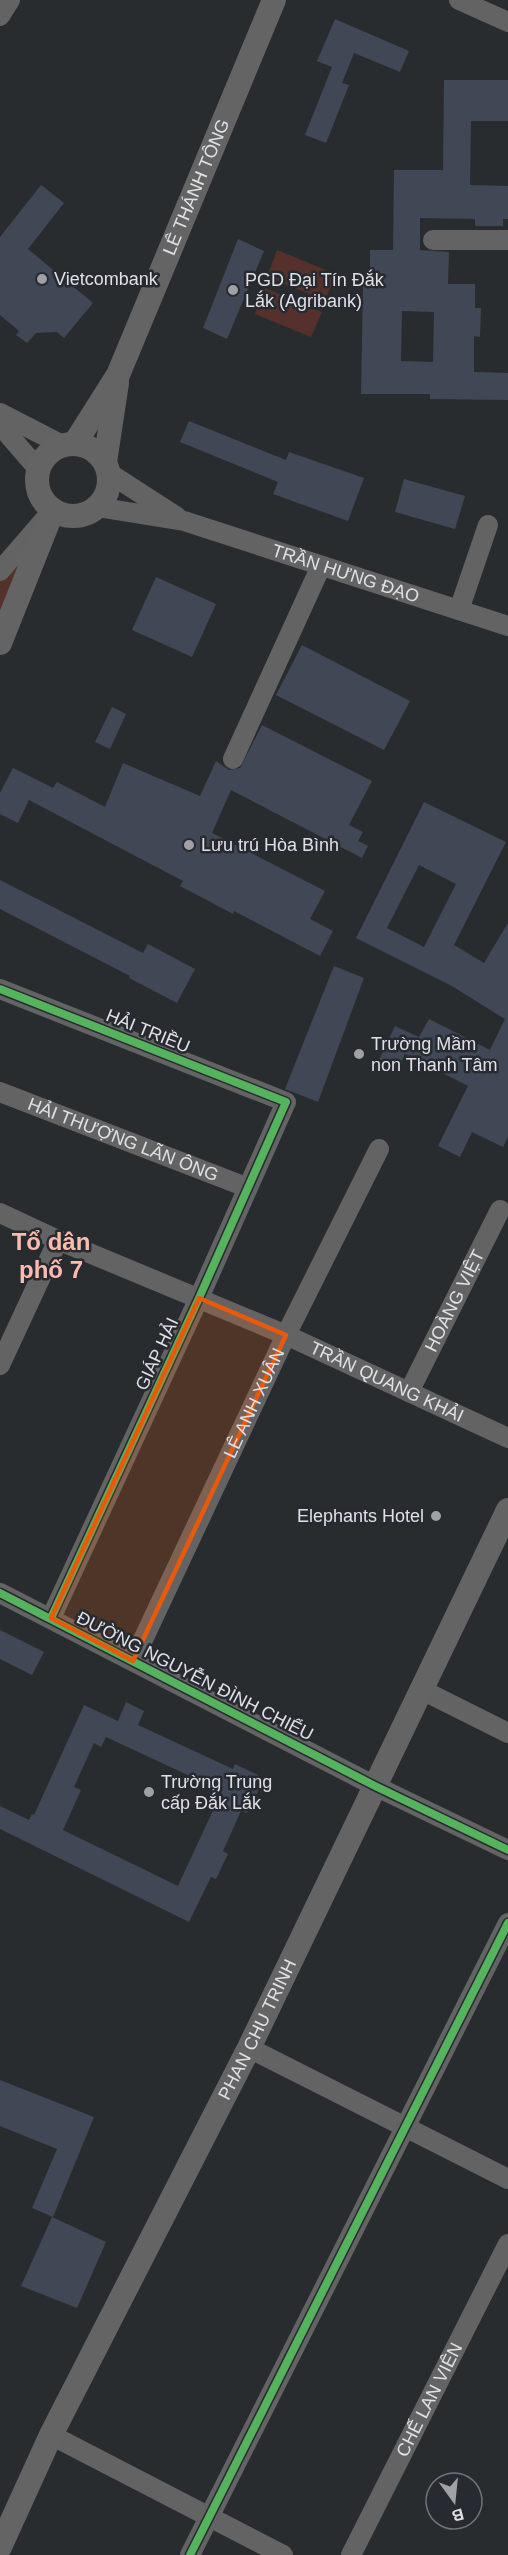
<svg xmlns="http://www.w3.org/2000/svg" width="508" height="2555" viewBox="0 0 508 2555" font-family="Arial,sans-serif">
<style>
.green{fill:#56312b}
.building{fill:#3f4854;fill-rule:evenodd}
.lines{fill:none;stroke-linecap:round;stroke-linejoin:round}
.minor{stroke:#636364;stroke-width:20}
.major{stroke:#646465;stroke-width:24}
.cycleway-casing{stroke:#272b31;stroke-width:11}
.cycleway{stroke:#56b35d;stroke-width:8}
.marked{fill:#e8590c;fill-opacity:0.2;stroke:#e8590c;stroke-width:4.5;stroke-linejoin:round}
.poi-dot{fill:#9fa1a5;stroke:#272b31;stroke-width:2}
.labels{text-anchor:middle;stroke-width:5;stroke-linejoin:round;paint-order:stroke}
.street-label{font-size:18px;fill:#dee0e4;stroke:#272b31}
.poi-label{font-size:18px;fill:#dee0e4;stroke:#272b31;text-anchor:start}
.district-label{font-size:24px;font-weight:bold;fill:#ffbcae;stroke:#272b31}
</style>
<rect width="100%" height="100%" fill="#292c2f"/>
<g class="green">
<polygon points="277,250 336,274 325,300 267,277"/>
<polygon points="265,288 322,312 311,337 255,314"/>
<polygon points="49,520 0,619 0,580"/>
</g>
<g class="building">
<polygon points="335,19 409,51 400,72 354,53 342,83 349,85 326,143 305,135 332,67 317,61"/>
<path d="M444 80H508V121H471L470 185 508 186V219H503V226H475V219L420 218V250L449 252 448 284H475V308H481L480 337 474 336V372L508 373V400L430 399V394H361L363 283H370V250H393L394 170H443ZM402 311 434 312 433 362 401 361Z"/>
<polygon points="41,185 64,203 28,249 93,303 64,338 57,332 36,333 27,343 16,335 19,331 0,315 0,237"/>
<polygon points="238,239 264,251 227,339 203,328"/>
<polygon points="189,421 286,460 289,452 364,478 348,521 273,494 278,482 180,442"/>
<polygon points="404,479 465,496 455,529 395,512"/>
<polygon points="156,577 216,604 192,657 132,630"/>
<polygon points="302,645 410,701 384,750 276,695"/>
<polygon points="112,707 126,714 110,749 95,742"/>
<polygon points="262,725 372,781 349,825 363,832 358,841 368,846 362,858 231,790 212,833 325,891 310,919 333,931 320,956 234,911 233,914 180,886 183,881 29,800 18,823 0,814 0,793 13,768 53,788 57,782 105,807 123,763 200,796 216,761 229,770 240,768"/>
<path d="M424 802 506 842 454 945 484 963 508 923V1137L503 1147 472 1132 460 1157 438 1146 468 1086 405 1054 398 1069 379 1060 395 1026 419 1037 429 1019 490 1050 505 1019 450 985 356 938ZM419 865 456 884 424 947 387 928Z"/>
<polygon points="0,880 143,953 148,944 195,969 177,1003 129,978 130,976 0,909"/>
<polygon points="334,966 364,978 318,1102 285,1089"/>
<polygon points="0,1630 44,1652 32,1675 0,1659"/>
<path d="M126 1702 144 1711 138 1725 233 1769 235 1764 258 1775 254 1784 260 1787 247 1813 241 1811 223 1851 228 1854 216 1879 211 1877 189 1922 0 1829V1806L29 1820 32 1814 34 1815 84 1705 118 1721ZM106 1737 222 1791 178 1886 63 1830 81 1790 74 1787 94 1743 101 1747Z"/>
<polygon points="0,2080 94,2117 53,2217 32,2208 57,2149 0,2126"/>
<polygon points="52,2217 106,2242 77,2308 21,2286"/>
</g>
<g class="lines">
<g class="minor">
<polyline points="459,0 508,22"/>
<polyline points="0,16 10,0"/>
<polyline points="433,240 508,240"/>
<polyline points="0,413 62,445"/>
<polyline points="0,425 38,469"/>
<polyline points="109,473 177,517"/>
<path id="s1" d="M97 507 184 521 508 626"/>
<polyline points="0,571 45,519"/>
<polyline points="459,610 488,525"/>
<polyline points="233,759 321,566"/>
<polyline points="0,989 286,1102 199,1298 51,1618"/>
<path id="s2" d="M0 1092 246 1187"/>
<path id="s3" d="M0 1213 58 1240 286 1335 508 1438"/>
<polyline points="0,1365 58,1240"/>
<path id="s4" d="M409 1392 500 1210"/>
<polyline points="0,1593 375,1786 508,1850"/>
<path id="s5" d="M133 1661 286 1335 379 1149"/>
<polyline points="420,1689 508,1733"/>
<polyline points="249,2048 508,2179"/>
<polyline points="51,2435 283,2555"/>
<polyline points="190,2555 508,1923"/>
<path id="s6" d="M351 2555 508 2244"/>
</g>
<g class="major">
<path id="s7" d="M75 443 118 375 274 0"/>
<circle cx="73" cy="480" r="36"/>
<polyline points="105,462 117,383"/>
<polyline points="0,643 53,510"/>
<path id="s8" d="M0 2547 51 2435 249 2048 508 1510"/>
</g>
<defs>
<g id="cycleway">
<polyline points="0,989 286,1102 199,1298 51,1618"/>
<polyline points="0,1593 375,1786 508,1850"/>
<polyline points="190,2555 508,1923"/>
</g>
</defs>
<use href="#cycleway" class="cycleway-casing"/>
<use href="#cycleway" class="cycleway"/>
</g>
<path class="marked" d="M199 1298 286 1335 133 1661 51 1618Z"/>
<g class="poi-dot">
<circle cx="42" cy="279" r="6"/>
<circle cx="233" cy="290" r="6"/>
<circle cx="189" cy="845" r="6"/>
<circle cx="359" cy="1054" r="6"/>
<circle cx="436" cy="1516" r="6"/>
<circle cx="149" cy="1792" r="6"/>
</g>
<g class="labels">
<g class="street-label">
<text dy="6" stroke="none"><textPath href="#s7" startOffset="284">LÊ THÁNH TÔNG</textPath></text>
<text dy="6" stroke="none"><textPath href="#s1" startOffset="258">TRẦN HƯNG ĐẠO</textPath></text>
<text transform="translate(148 1031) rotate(22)" y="6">HẢI TRIỀU</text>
<text dy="6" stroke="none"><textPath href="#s2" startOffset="132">HẢI THƯỢNG LÃN ÔNG</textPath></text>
<text dy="6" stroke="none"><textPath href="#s4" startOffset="102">HOÀNG VIỆT</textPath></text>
<text transform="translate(157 1354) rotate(-65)" y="6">GIÁP HẢI</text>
<text dy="6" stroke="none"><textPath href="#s3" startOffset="422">TRẦN QUANG KHẢI</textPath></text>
<text dy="6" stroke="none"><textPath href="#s5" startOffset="285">LÊ ANH XUÂN</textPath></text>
<text transform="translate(195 1676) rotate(27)" y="6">ĐƯỜNG NGUYỄN ĐÌNH CHIỂU</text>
<text dy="6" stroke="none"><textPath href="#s8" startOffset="578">PHAN CHU TRINH</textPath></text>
<text dy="6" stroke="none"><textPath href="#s6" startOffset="174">CHẾ LAN VIÊN</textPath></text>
</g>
<g class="poi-label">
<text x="54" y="285">Vietcombank</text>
<text x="245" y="286">PGD Đại Tín Đắk<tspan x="245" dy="21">Lắk (Agribank)</tspan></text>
<text x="201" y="851">Lưu trú Hòa Bình</text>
<text x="371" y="1050">Trường Mầm<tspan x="371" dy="21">non Thanh Tâm</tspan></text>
<text x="424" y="1522" text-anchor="end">Elephants Hotel</text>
<text x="161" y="1788">Trường Trung<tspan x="161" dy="21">cấp Đắk Lắk</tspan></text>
</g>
<g class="district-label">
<text x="51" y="1250">Tổ dân<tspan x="51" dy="28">phố 7</tspan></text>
</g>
</g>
<g transform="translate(454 2501) rotate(165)"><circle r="28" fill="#272b31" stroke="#707379" stroke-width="1.5"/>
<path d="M0-4.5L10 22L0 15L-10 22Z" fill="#9fa1a5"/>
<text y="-9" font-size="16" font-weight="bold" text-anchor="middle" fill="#dee0e4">B</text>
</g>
</svg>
